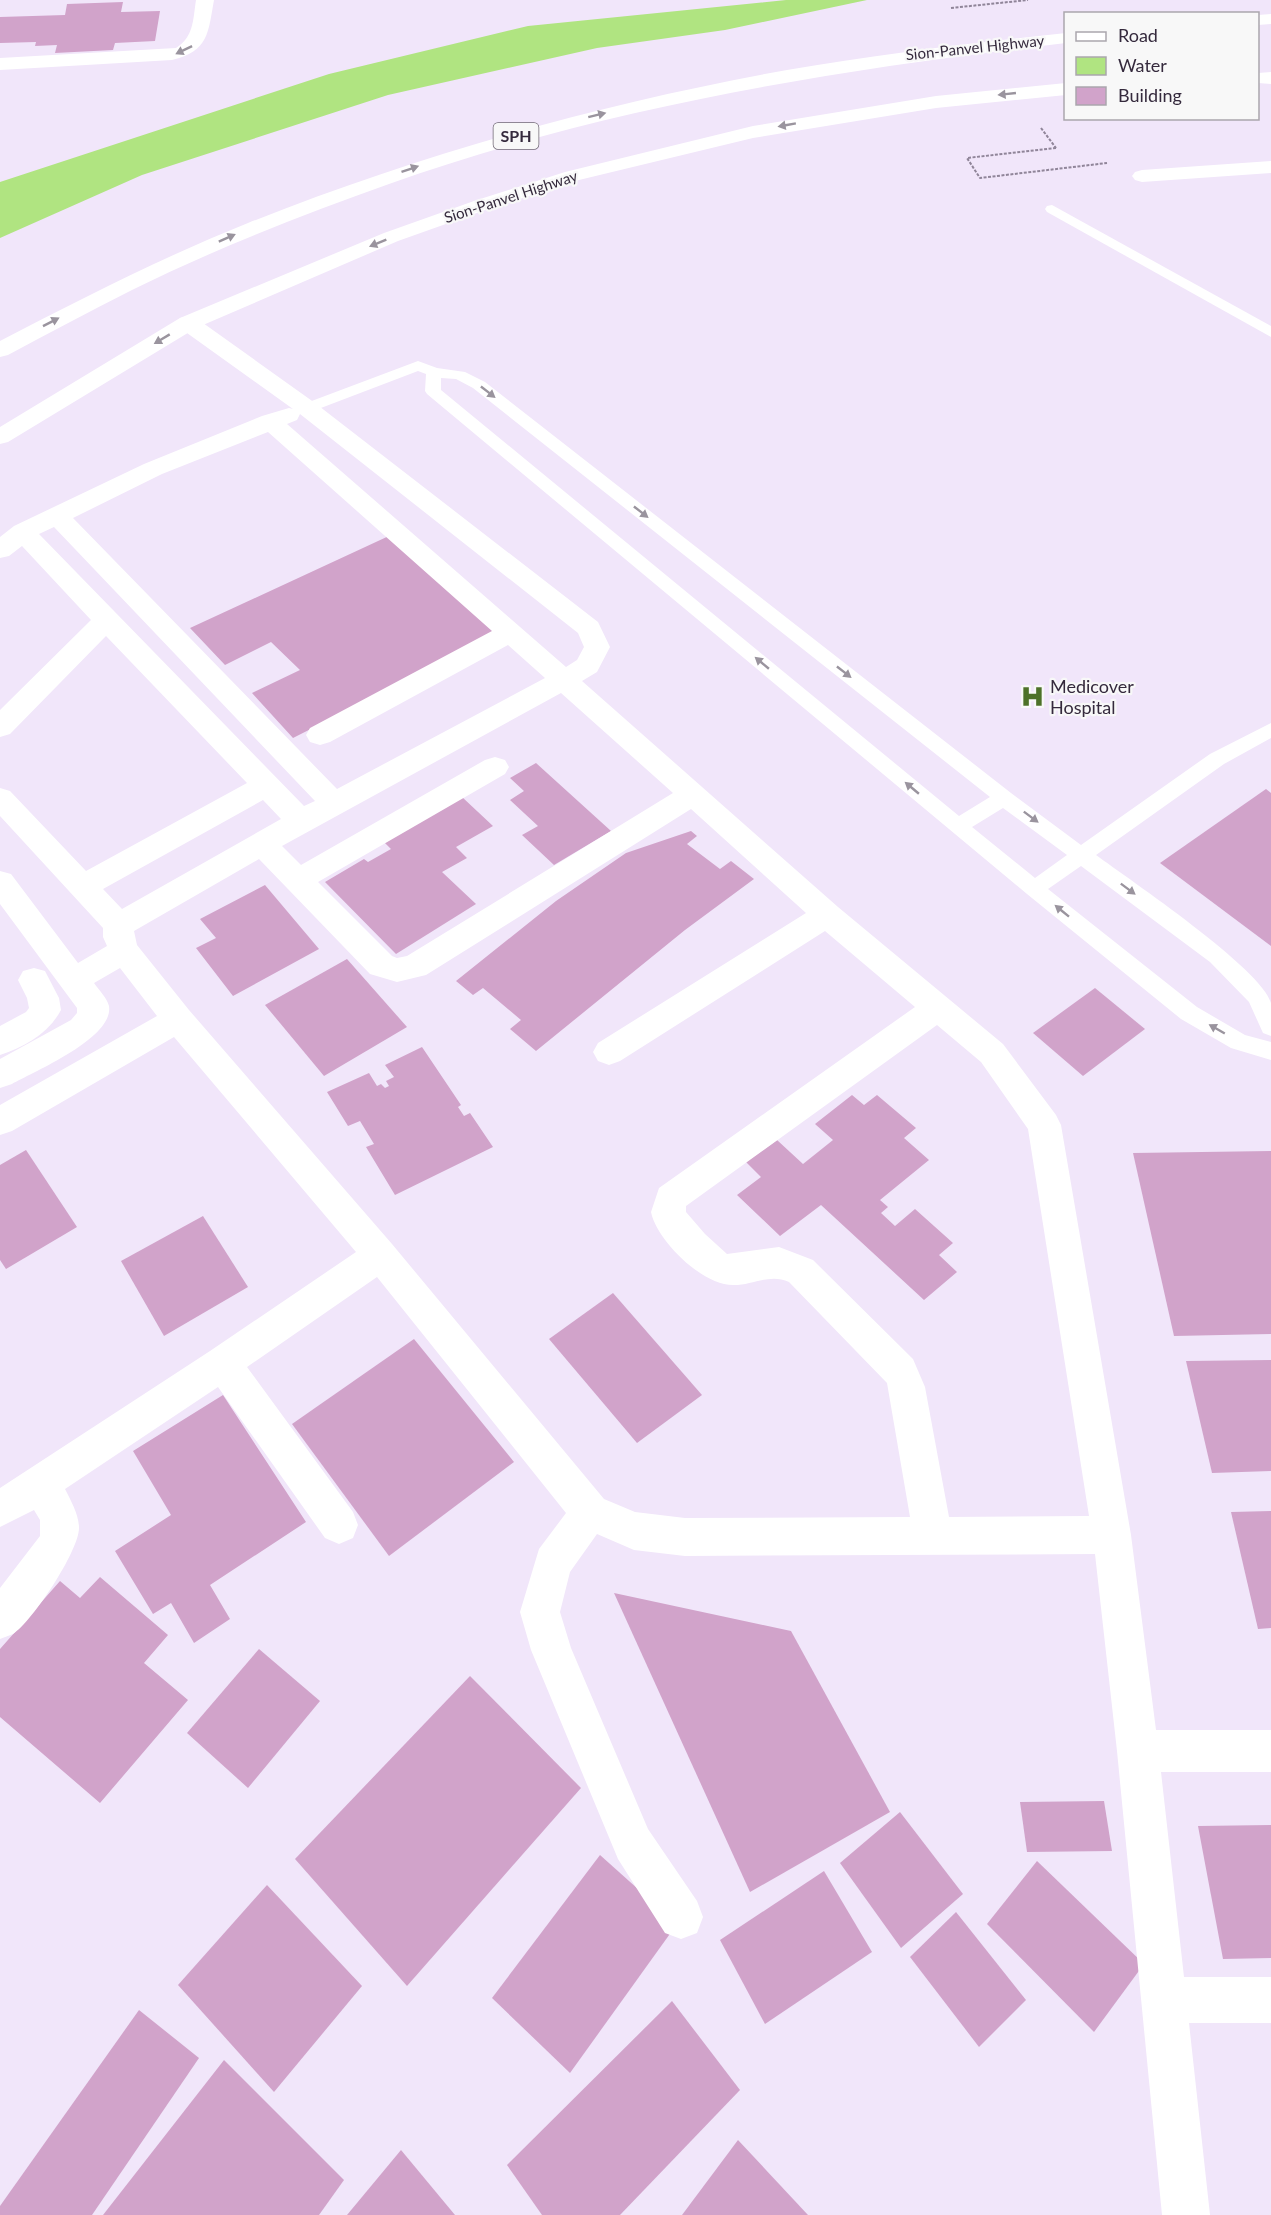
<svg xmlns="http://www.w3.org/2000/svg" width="1271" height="2215" viewBox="0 0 1271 2215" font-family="Lato,sans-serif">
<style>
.water{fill:#b0e481}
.building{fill:#d1a3ca}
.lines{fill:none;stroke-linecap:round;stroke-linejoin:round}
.path{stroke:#908599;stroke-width:2;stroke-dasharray:3 1.5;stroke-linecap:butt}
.service{fill:#fff;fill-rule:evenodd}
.minor{fill:#fff;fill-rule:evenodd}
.motorway{fill:#fff;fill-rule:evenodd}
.oneway{fill:#9a949e}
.labels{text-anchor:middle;stroke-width:4.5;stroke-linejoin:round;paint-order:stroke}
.far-street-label{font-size:15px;fill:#352a3d;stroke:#f8f8f8}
.shield{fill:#f8f8f8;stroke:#706875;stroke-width:1.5}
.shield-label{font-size:16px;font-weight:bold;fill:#352a3d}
.poi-label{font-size:18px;fill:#352a3d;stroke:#f8f8f8;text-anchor:start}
</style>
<rect width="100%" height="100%" fill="#f1e6fa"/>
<polygon class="water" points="786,0 867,0 725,30 597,48 388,95 142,175 0,238 0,182 329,74 528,26"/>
<g class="building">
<polygon points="123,2 121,12 160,11 155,41 115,43 113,50 55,53 57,45 35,46 36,42 0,43 0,17 65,15 67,4"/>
<polygon points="391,535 500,633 293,738 252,693 300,670 271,642 225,665 190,628"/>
<polygon points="536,763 611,831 554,865 522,835 538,826 510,800 524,791 510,778"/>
<polygon points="1266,789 1271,793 1271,946 1160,863"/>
<polygon points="462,797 493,826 456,847 467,858 442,872 476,904 396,954 325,882 364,859 368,862 391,849 384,842"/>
<polygon points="691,831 697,836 687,844 720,869 731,861 754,879 685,930 536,1051 510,1029 521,1020 483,988 473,995 456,981 556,901 626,853"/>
<polygon points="265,885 319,949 233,996 196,948 216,938 200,919"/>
<polygon points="347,959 407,1027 324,1076 265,1005"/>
<polygon points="1095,988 1145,1029 1083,1076 1033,1033"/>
<polygon points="422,1047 461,1105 458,1107 464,1116 470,1113 493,1147 395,1195 366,1147 374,1144 360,1121 348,1126 327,1092 369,1073 377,1086 381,1084 385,1088 389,1086 386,1081 394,1077 385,1065"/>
<polygon points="852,1095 864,1105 877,1095 916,1128 904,1138 929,1160 880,1200 888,1207 881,1213 895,1226 915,1209 953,1243 939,1255 957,1272 924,1300 821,1205 780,1236 737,1195 761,1177 746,1162 777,1140 803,1164 833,1140 815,1124"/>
<polygon points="26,1150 77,1227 6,1269 0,1260 0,1165"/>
<polygon points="1271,1151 1271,1334 1174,1336 1133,1153"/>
<polygon points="203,1216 248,1287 164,1336 121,1261"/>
<polygon points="613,1293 702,1395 637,1443 549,1339"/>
<polygon points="414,1339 514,1462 389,1556 292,1424"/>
<polygon points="1271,1360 1271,1471 1212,1473 1186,1361"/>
<polygon points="223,1395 306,1522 210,1585 230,1619 194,1643 171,1603 153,1614 115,1551 171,1515 133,1451"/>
<polygon points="1271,1511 1271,1628 1258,1629 1231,1512"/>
<polygon points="100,1577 168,1635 144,1663 188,1700 100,1803 0,1717 0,1649 60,1581 80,1598"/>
<polygon points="614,1593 791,1631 890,1812 750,1892"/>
<polygon points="259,1649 320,1701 248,1788 187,1733"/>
<polygon points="470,1676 581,1788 407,1986 295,1859"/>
<polygon points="1104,1801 1112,1851 1027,1852 1020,1802"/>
<polygon points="900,1812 963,1894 901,1948 840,1863"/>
<polygon points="1271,1825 1271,1958 1223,1959 1198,1826"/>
<polygon points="600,1855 677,1924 570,2073 492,1998"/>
<polygon points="1037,1861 1144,1964 1094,2032 987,1924"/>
<polygon points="824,1871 872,1952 765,2024 720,1940"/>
<polygon points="267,1885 362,1986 274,2092 178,1985"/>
<polygon points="956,1912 1026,2000 979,2047 910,1957"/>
<polygon points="672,2001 740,2090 620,2215 542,2215 507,2165"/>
<polygon points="139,2010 199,2058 92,2215 0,2215 0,2206"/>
<polygon points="224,2060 344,2180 319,2215 103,2215"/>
<polygon points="738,2140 808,2215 682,2215"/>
<polygon points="401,2150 455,2215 347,2215"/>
</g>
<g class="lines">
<g class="path">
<polyline points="951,8 1028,0"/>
<polyline points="1041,128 1056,148"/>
<polyline points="1056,148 967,158 980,178 1107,163"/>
</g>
<g class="service">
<polygon points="1052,205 1271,326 1271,337 1047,212 1045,209 1047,206"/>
<path d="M418 361 437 368 465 372 485 382 1011 793 1081 845 1210 754 1271 723V738L1224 764 1096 855C1130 880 1262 969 1271 1003 1271 1013 1271 1026 1271 1036L1263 1033 1249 1002 1210 962 1081 866 1048 889 1197 1007 1245 1035 1271 1042V1060L1231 1048 1181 1019 1027 894 427 394 425 391 426 374 418 371 313 411 307 413 299 408 301 405ZM441 378 456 379 473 388 990 797 959 816 441 390ZM1003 808 1067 855 1035 878 972 827Z"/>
</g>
<g class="minor">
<path d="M196 0H214C208 33 209 51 172 60L0 70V58L176 48C194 37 193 19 196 0Z"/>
<polygon points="1271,161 1271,173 1142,182 1135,180 1132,176 1135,172 1142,170"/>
<path d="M188 316 196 318 315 403 598 622 610 647 597 672 582 681 838 907 1003 1044 1056 1115 1061 1125 1131 1535 1156 1730H1271V1772H1161L1184 1977H1271V2023H1189L1210 2215H1162L1117 1751 1095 1554 685 1556 634 1550 597 1534 570 1572 560 1612 571 1648 648 1829 697 1901 703 1917 697 1933 681 1939 665 1933 618 1859 531 1650 520 1612 539 1549 566 1513 377 1277 247 1367 353 1512 358 1525 353 1538 339 1544 325 1538 218 1387 65 1489C71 1501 79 1515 79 1528 79 1551 32 1622 13 1634 9 1636 4 1637 0 1639V1588L40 1536V1520L34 1510 0 1527V1488L210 1351 356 1252 174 1037 12 1131 0 1135V1105L157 1016 120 968 94 983C99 990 107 998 109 1006 114 1038 35 1071 12 1084L0 1088V1059L71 1020 77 1013V1008L0 904V871L11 874 78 963 107 946 103 937V928L0 816V788L10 791 86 871 247 783 106 636 10 734 0 737V710L91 620 22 546 9 556 0 558V537L14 526 144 464 262 416 289 408 293 409 180 328 177 323 180 318ZM300 414 578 633 584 647 577 660 566 667 287 424 297 420ZM268 432 492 631 310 728 306 735 310 742 320 745 330 742 508 645 545 678 337 789 73 518 162 474ZM54 527 315 801 304 806 39 534ZM561 693 673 793 407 956 397 958 392 956 318 882 505 774 509 767 505 760 495 757 485 760 301 865 282 846ZM263 800 281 819 122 909 103 889ZM691 809 806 913 598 1043 593 1052 598 1061 609 1065 620 1061 825 931 915 1007 659 1188 651 1212C657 1241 703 1286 734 1285 753 1285 770 1273 789 1282L887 1383 910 1517 685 1518 635 1512 604 1499 392 1244 189 1010 137 945 134 931 259 859 370 974 397 982 426 975ZM937 1025 981 1062 1028 1129 1089 1516 949 1517 925 1387 913 1359 813 1260 779 1247 727 1254 705 1234 686 1212V1206Z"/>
<path d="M34 968 45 971 59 998 61 1010C49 1033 25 1047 0 1055V1026L26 1012 29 1008 27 998 18 980 23 971Z"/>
</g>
<g class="motorway">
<polygon points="1271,14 1271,24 1258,25 1258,15"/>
<path d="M1066 33V43C836 70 608 106 389 184 302 215 215 249 132 290 90 311 49 333 8 355L0 357V341C81 299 163 257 248 223 422 154 603 103 787 70 880 54 973 43 1066 33Z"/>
<polygon points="1271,72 1271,84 1258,83 1258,73"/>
<polygon points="1066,83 1066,95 936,108 753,138 579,180 488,209 398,241 196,328 8,442 0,444 0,427 180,318 384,233 474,201 565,172 753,126 936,96"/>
</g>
</g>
<defs><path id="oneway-solid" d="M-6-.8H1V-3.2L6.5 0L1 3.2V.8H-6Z" transform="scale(1.5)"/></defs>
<g class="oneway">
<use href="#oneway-solid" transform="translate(184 50) rotate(154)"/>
<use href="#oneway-solid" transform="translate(1007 94) rotate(174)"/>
<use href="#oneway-solid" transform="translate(597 115) rotate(-14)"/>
<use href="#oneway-solid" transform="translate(787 125) rotate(170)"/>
<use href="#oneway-solid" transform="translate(410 169) rotate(-19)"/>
<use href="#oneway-solid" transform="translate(227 238) rotate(-24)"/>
<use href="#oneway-solid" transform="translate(378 243) rotate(158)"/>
<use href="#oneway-solid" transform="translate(51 322) rotate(-27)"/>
<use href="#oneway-solid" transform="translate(162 339) rotate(149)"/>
<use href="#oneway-solid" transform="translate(488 392) rotate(38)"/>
<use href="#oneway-solid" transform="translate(641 512) rotate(38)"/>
<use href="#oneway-solid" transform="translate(762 663) rotate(-140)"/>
<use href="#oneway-solid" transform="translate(844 672) rotate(38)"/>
<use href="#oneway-solid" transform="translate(912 788) rotate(-140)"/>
<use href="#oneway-solid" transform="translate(1031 817) rotate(37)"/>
<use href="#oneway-solid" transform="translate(1128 889) rotate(37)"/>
<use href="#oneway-solid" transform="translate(1062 911) rotate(-141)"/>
<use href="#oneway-solid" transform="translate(1217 1029) rotate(-150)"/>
</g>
<defs>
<symbol id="hospital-bare" viewBox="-9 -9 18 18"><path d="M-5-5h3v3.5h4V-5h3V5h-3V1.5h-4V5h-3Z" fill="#4d7129" stroke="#f8f8f8" stroke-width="2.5" paint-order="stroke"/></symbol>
</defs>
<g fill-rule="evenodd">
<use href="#hospital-bare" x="1016" y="680" width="33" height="33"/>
</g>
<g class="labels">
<g class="far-street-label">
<text transform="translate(975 48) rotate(-6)" y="5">Sion-Panvel Highway</text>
<text transform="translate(511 197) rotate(-18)" y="5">Sion-Panvel Highway</text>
</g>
<rect class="shield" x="493.5" y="123" width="45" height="26" rx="4.5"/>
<g class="shield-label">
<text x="516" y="142">SPH</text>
</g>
<g class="poi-label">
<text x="1050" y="693">Medicover<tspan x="1050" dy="21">Hospital</tspan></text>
</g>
</g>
<rect x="1064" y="12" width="195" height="108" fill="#f8f8f8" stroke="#aaa6ad" stroke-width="1.5"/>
<rect x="1076" y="32" width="30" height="9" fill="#ffffff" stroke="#aaa6ad" stroke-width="1.5"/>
<text x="1118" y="42" font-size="18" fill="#352a3d">Road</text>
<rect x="1076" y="57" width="30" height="18" fill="#b0e481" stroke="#aaa6ad" stroke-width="1.5"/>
<text x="1118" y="72" font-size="18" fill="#352a3d">Water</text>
<rect x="1076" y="87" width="30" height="18" fill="#d1a3ca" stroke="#aaa6ad" stroke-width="1.5"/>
<text x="1118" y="102" font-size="18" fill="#352a3d">Building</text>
</svg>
